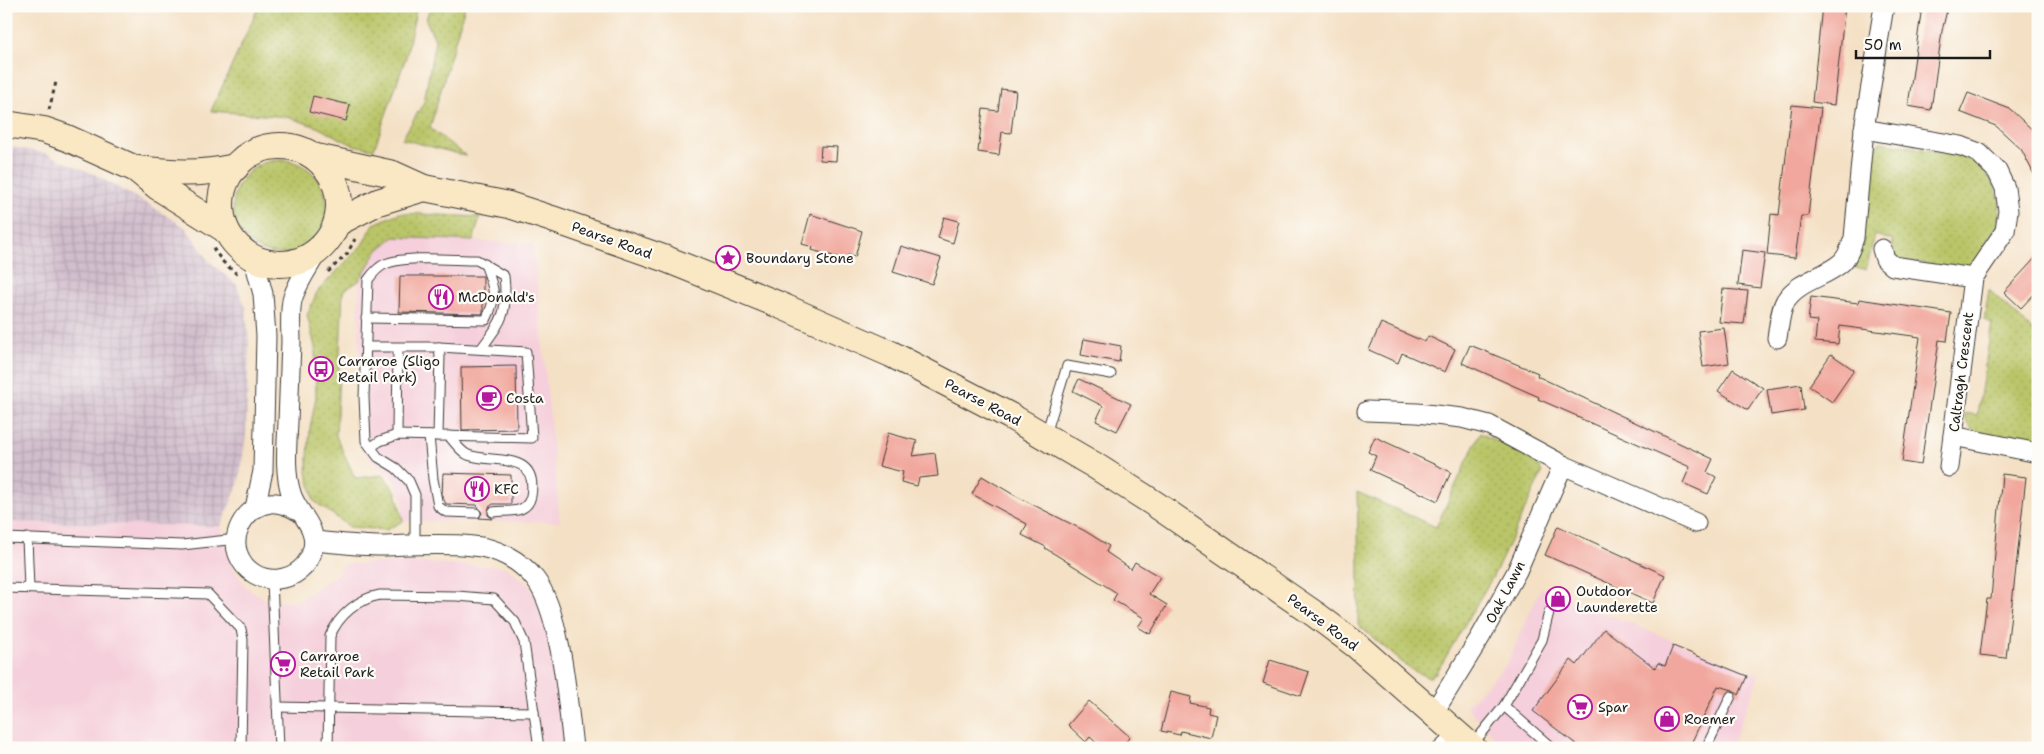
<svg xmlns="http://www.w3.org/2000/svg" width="2044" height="754" viewBox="0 0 2044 754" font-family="'Shantell Sans',sans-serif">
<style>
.built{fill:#f5cfdb}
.industrial{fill:url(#industrial-grid)}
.grass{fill:url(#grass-dots);stroke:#6a7042}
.building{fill:#f1a79d}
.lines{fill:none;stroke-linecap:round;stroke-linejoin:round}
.lane-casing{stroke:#3c3935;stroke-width:11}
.street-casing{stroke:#3c3935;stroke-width:21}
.secondary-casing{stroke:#3c3935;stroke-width:28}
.path{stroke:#3c3935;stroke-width:3;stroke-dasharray:4 4;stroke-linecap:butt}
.lane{stroke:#fff;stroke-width:9}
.street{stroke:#fff;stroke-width:19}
.secondary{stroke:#fae7c3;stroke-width:26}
.labels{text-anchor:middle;stroke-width:4.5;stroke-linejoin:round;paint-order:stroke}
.street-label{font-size:14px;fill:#1c1c1c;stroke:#fdfcf7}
.poi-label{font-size:14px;fill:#1c1c1c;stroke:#fdfcf7;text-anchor:start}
</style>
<defs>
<pattern id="industrial-grid" width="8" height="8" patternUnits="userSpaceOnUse" patternTransform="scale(1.25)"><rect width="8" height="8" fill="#d1bdcc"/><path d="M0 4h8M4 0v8" fill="none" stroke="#b3a2af"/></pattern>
<pattern id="grass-dots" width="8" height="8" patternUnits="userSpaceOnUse" patternTransform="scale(1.25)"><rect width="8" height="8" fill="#b9c567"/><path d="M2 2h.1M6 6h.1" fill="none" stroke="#9ea959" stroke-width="1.8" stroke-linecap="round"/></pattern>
</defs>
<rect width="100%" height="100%" fill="#fdfcf7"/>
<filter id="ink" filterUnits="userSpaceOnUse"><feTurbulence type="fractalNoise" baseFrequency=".02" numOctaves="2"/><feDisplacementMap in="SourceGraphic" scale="10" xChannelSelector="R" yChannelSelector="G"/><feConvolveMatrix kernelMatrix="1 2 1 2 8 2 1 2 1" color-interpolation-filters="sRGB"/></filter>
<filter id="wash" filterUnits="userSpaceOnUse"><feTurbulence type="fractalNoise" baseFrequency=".0096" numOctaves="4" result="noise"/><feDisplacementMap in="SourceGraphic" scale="20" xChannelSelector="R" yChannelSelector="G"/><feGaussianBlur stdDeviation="1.12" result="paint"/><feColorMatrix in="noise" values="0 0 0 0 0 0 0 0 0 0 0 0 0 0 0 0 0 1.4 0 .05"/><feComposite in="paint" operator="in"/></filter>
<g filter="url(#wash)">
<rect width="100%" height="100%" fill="#f4e0c4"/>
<g class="built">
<polygon points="394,237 533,244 560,522 403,521 403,499 394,480 378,467 358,445 359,281 377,251"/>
<polygon points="6,522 221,526 234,569 246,587 270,602 299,600 335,576 345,564 411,562 505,567 527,583 552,620 571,748 6,748"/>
<polygon points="1541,588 1759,675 1731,748 1504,748 1466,706 1506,665"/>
</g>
<polygon class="industrial" points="6,146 45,153 96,175 151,206 186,228 210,262 237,285 246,308 249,342 246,435 239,482 221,526 6,522"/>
<g class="grass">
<polygon points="259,6 417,6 406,57 374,149 353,145 317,127 288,117 211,111"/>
<polygon points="430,6 465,6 430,128 466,156 402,139 424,102 435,40 426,20"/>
<polygon points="1881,142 1959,155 1976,163 1992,180 2000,201 1998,227 1975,264 1956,268 1903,261 1894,256 1892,240 1875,235 1866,269 1855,268 1870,158 1872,149"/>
<circle cx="280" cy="207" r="47"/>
<polygon points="399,213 480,217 473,241 394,237 377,251 359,281 343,291 336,436 355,478 383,475 396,492 403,521 386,530 350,527 314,501 307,472 310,428 316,397 315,347 307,315 317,292 362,245 374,224"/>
<polygon points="1989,290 2038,335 2038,447 1974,432 1965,419 1965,413 1977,415 1992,323 1984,320"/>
<polygon points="1480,433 1537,461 1542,473 1496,571 1437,672 1429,678 1410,669 1358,625 1359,569 1357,492 1436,527"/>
</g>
<g id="blocks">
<g class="building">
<polygon points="1822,6 1845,6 1834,105 1812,102"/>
<polygon points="1922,6 1948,6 1942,31 1931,110 1908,106"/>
<polygon points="1001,89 1016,91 1011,133 1002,132 999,155 978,152 983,109 998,111"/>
<polygon points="1968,93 2010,109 2038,135 2038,182 2021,149 1996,126 1960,112"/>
<polygon points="313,96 350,105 346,121 309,112"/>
<polygon points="1792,105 1821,108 1808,216 1801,216 1795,258 1767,255 1771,214 1779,215"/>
<polygon points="821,146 837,147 836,161 820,160"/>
<polygon points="810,214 862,231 855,257 848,255 846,260 812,250 813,247 802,244"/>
<polygon points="944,217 959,221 953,243 938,238"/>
<polygon points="901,246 941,258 932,284 893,272"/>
<polygon points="1742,250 1765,253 1760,288 1738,285"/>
<polygon points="2038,255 2038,290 2021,308 2004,292"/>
<polygon points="400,276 483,276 483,312 482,314 399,312"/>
<polygon points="1723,289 1748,291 1744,324 1719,322"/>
<polygon points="1811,297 1858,303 1859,299 1951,313 1947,341 1939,340 1921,465 1902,462 1920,337 1840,326 1838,344 1815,342 1817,321 1808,320"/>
<polygon points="1381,323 1425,342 1428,336 1455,349 1445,372 1402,353 1398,363 1369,350"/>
<polygon points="1724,328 1729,363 1703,367 1698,331"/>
<polygon points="1084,339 1121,346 1119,362 1081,355"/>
<polygon points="1470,345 1538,373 1537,376 1713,459 1707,472 1716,477 1708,494 1683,483 1690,467 1577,417 1577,416 1538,399 1539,397 1462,363"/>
<polygon points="1831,354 1854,370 1832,402 1809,386"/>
<polygon points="516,366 517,429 462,430 461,367"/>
<polygon points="1733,369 1763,388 1748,410 1718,391"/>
<polygon points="1079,379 1131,404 1117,431 1096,421 1103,406 1073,391"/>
<polygon points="1801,384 1804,410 1771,415 1767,389"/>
<polygon points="888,433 917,441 913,456 935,453 938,476 919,478 917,486 901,482 903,472 879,466"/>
<polygon points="1375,437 1451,472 1438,501 1370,470 1376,456 1368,452"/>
<polygon points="443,473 511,475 511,504 493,504 489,507 488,515 493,519 479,518 482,513 477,505 446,504 442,496"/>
<polygon points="2002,474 2026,477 2006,658 1980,655 1987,599 1991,599"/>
<polygon points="982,476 1014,495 1085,531 1109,546 1106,552 1131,569 1135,562 1160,577 1149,594 1167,605 1150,634 1138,627 1144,618 1113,600 1117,593 1045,548 1046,547 1022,535 1027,524 972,494"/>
<polygon points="1558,526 1665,575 1653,603 1545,555"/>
<polygon points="1604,629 1655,668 1658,663 1665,666 1673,646 1747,676 1739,695 1733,690 1718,686 1689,748 1581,748 1533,711 1571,660 1577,665"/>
<polygon points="1270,660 1309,672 1301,696 1263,683"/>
<polygon points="1171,692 1191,697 1190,703 1209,707 1208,713 1216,715 1211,738 1181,731 1180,735 1161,731"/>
<polygon points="1089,701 1130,737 1120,748 1102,748 1090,737 1086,742 1068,725"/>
</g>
</g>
</g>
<g filter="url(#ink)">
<use href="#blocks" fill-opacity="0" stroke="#3c3935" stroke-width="1"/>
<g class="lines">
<defs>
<g id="lane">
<path d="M366 318 486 320C498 296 494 288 485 264"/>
<polyline points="366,347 439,347 526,352 532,438 397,435 380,441 371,447"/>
<polyline points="1046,434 1067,366 1111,374"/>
<polyline points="397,435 398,348"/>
<polyline points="429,436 433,479 438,506 446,512 476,513"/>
<polyline points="438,436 440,356 439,347"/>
<path d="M449 436C454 442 461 452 468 455 493 464 539 450 531 496 527 515 508 510 493 512"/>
<polyline points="6,538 182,545 237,539"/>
<polyline points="27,538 29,588"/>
<path d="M415 544V495L409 481 396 468 378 457 366 441 364 397 368 280C373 273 378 267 385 264 407 255 452 260 477 260L504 276C508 314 503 319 481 349"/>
<polyline points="272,580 279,748"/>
<polyline points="6,588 208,594 241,629 243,640 241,748"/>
<polyline points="1504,706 1542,640 1549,612"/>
<polyline points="277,707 534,712"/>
<polyline points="1473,744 1504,706 1552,748"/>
<path d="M328 748 330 636C339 615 358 599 380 595L457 596 494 599 515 622 524 642 539 748"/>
<polyline points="1437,748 1453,733"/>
<polyline points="1706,748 1731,696"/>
</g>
<g id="street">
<polyline points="1864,129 1961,146 1979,153 1997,171 2005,188 2008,211 2005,231 1973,278 1949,467"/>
<polyline points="1882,249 1885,259 1893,266 1973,278"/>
<polyline points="254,260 263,294 266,336 263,471 255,508"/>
<path d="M1777 338C1779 326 1780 310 1786 300 1798 281 1826 277 1842 262 1848 256 1851 247 1854 238L1864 129 1884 6"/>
<polyline points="1367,411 1417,413 1462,418 1489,425 1563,465 1696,523"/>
<polyline points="1953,436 2038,453"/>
<path d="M298 511C289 506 280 502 270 503 247 506 230 532 238 554 252 591 305 586 313 548 318 526 296 512 291 493 284 471 287 445 288 422 289 395 290 369 291 342 291 330 289 308 293 297 298 282 308 268 316 254"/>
<path d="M314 541C336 543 359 546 382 546 412 545 443 543 473 546 497 548 520 560 535 579 561 612 568 704 573 748"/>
<polyline points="1434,712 1481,636 1517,571 1563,465"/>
</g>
<g id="secondary">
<polyline points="6,124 44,130 67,138 136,169 158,187 226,230"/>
<circle cx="280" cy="205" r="59"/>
<polyline points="316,157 393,174 424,188 509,205 552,219 666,259 777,304 891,354 1010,416 1094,465 1155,504 1316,615 1356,645 1473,748"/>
<path d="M136 169C173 173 198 175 236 167"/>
<polyline points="337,223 378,202 424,188"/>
</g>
</defs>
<use href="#lane" class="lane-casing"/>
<use href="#street" class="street-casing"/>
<use href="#secondary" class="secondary-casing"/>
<g class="path">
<polyline points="49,110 56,82"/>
<polyline points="213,248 222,261 239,276"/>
<polyline points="328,272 347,254 355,239"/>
</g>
<use href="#lane" class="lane"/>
<use href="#street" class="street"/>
<use href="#secondary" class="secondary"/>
</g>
</g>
<defs>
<symbol id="sight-ring" viewBox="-11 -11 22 22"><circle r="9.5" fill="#fdfcf7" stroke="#b5179e" stroke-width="1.5"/><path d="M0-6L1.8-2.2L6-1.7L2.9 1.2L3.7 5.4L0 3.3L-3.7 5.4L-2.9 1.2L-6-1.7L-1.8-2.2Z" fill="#b5179e"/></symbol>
<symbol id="restaurant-ring" viewBox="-11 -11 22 22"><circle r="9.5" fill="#fdfcf7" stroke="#b5179e" stroke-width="1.5"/><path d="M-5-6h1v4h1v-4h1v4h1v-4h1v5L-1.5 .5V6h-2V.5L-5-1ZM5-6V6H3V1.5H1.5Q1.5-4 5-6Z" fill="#b5179e"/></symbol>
<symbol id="bus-ring" viewBox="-11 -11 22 22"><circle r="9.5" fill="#fdfcf7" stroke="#b5179e" stroke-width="1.5"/><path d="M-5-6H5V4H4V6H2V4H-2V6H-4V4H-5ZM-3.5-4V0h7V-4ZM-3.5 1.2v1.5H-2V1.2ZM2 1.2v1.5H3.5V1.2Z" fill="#b5179e"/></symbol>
<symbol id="cafe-ring" viewBox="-11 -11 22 22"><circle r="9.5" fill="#fdfcf7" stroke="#b5179e" stroke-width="1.5"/><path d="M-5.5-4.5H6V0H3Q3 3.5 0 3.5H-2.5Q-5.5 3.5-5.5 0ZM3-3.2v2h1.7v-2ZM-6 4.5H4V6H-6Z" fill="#b5179e"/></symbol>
<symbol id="shop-ring" viewBox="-11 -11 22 22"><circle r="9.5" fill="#fdfcf7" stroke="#b5179e" stroke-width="1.5"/><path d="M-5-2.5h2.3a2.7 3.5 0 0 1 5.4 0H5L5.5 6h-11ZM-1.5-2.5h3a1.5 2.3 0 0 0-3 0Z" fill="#b5179e"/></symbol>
<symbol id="supermarket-ring" viewBox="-11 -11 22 22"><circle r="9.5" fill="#fdfcf7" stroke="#b5179e" stroke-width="1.5"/><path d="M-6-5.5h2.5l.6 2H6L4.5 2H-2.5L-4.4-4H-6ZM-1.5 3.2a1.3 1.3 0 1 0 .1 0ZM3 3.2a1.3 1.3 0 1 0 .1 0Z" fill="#b5179e"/></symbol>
</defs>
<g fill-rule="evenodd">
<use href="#sight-ring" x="714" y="244" width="28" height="28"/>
<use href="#restaurant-ring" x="427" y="283" width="28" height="28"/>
<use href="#bus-ring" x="307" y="355" width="28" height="28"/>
<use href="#cafe-ring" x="475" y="384" width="28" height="28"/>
<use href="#restaurant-ring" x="463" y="475" width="28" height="28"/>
<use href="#shop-ring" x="1544" y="585" width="28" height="28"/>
<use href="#supermarket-ring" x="269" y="650" width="28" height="28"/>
<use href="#supermarket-ring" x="1566" y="693" width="28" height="28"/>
<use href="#shop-ring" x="1653" y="705" width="28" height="28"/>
</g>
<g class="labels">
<g class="street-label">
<text transform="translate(612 240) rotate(20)" y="5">Pearse Road</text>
<text transform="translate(1961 372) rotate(-83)" y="5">Caltragh Crescent</text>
<text transform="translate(983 402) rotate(28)" y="5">Pearse Road</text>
<text transform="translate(1505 592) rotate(-62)" y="5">Oak Lawn</text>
<text transform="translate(1323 622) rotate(37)" y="5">Pearse Road</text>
</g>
<g class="poi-label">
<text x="746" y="263">Boundary Stone</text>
<text x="458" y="302">McDonald's</text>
<text x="338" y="366">Carraroe (Sligo<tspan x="338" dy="16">Retail Park)</tspan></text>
<text x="506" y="403">Costa</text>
<text x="494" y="494">KFC</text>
<text x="1576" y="596">Outdoor<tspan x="1576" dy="16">Launderette</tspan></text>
<text x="300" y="661">Carraroe<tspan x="300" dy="16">Retail Park</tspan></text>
<text x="1598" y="712">Spar</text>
<text x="1684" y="724">Roemer</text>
</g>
</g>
<rect width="2044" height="754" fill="none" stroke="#fdfcf7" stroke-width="25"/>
<path d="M1856 50v8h134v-8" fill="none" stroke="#1c1c1c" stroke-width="2.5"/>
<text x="1864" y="50" font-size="15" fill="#1c1c1c" stroke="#fdfcf7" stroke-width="4" paint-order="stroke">50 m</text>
</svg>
